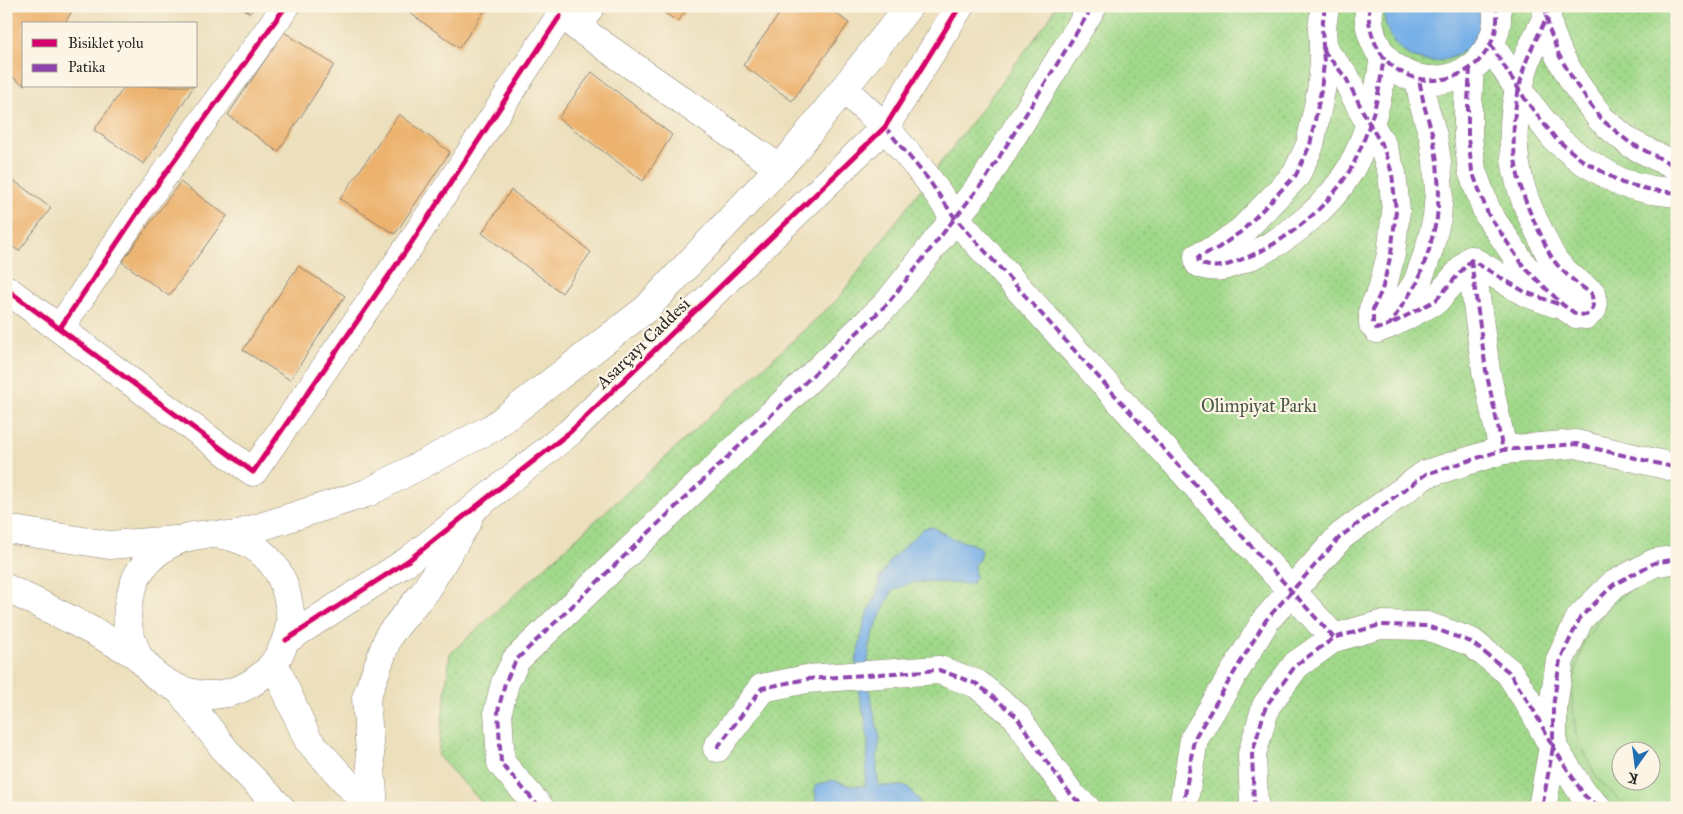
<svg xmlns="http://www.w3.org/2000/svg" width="1683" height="814" viewBox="0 0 1683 814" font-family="'IM FELL Great Primer',serif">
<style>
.grass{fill:url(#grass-dots);stroke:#66825b;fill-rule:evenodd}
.pitch{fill:#a1d98b;stroke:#66825b;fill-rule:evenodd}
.water{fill:#78b0e8;stroke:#526e8a}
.building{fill:#ecb26e}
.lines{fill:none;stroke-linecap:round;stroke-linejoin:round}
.minor-casing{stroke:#8c8574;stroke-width:29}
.minor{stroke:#fff;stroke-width:28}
.quiet{stroke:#8e44ad;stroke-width:4;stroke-dasharray:8 4;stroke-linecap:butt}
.cycleway-casing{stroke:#fcf5e5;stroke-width:8}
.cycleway{stroke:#d6006c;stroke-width:5}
.labels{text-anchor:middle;stroke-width:4.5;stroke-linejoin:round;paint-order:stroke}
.street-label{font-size:18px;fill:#2b2b2b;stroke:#fcf5e5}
.park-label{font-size:18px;fill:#485643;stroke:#fcf5e5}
</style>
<defs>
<pattern id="grass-dots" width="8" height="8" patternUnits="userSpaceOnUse" patternTransform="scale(1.25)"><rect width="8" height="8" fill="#a1d98b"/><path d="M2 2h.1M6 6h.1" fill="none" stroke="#8bba78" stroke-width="1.8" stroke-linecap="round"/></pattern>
</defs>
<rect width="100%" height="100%" fill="#fcf5e5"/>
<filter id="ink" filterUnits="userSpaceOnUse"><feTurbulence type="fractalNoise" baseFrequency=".02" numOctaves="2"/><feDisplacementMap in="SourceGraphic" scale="10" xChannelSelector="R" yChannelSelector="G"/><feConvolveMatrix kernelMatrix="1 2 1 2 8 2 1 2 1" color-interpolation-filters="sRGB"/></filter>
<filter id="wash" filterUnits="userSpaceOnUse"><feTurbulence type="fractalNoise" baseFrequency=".0096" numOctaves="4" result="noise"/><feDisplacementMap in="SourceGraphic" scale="20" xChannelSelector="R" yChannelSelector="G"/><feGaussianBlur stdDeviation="1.12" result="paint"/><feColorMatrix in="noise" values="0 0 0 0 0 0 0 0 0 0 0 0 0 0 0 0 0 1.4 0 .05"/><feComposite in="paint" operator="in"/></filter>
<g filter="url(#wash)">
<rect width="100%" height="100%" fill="#ecdfbc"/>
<path class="grass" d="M1056 6H1677V808H487L438 756 450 654 837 300 1047 22ZM1620 752H1650V782H1620Z"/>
<path class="pitch" d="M1677 570V808H1628L1596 777 1576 735 1571 689 1583 644 1609 605 1647 578ZM1620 752H1650V782H1620Z"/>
<g class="water">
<path d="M1385 6H1482C1487 62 1413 83 1389 33 1385 25 1383 15 1385 6Z"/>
<path d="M932 527 954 539 969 543 981 548 979 560 974 564 975 577 971 584C951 585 931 579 911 583 904 585 898 589 892 591L878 621 869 645 868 667 870 695 880 739 877 758V774L879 786H906L919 800V808H816L815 786 832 780 851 786H865L868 747 866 723 858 689 856 661 865 619 877 592 880 577 892 558 924 528Z"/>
</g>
<g id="blocks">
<g class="building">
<polygon points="10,6 75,6 64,24 24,24 24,85 6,73 6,12"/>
<polygon points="239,6 254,6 250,13"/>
<polygon points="400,6 488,6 459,48"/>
<polygon points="655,6 689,6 678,22"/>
<polygon points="785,6 826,6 849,23 792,101 743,65"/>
<polygon points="284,32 334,65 278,152 228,115"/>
<polygon points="592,72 672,135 643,181 558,118"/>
<polygon points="125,86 194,86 144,164 94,130"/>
<polygon points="399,114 450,152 395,234 340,199"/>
<polygon points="6,175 51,208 19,251 6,242"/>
<polygon points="180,182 227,216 169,296 122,262"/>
<polygon points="511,190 591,252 562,293 482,233"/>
<polygon points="298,266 345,296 290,380 243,350"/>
</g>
</g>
</g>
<g filter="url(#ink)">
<use href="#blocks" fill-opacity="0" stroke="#8c8574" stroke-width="1"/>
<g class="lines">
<defs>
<g id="minor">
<polyline points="591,6 577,27 779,168"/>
<path d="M1325 6 1322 28 1324 63 1321 91 1310 145 1296 175 1242 231 1218 248 1198 257 1199 263C1219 271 1230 264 1250 256 1288 240 1329 206 1350 170 1359 155 1371 123 1375 106 1380 90 1381 73 1384 57"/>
<path d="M1370 6C1367 17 1370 30 1374 40 1393 91 1464 93 1489 47 1496 34 1499 21 1496 6"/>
<polyline points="1546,10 1549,29 1559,55 1575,83 1601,119 1630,143 1677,167"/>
<polyline points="1490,44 1527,102 1556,139 1582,160 1622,183 1652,190 1677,193"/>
<polyline points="1323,50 1346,78 1369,123 1383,147 1392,173 1396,211 1391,254 1382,290 1373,309 1373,324 1377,329 1390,324 1417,283 1429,250 1437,218 1439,192 1437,161 1433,136 1424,105 1419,79"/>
<path d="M1470 68 1468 102V137L1472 171 1488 214 1524 267 1563 305 1576 314 1586 315 1593 308 1592 294C1579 285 1564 274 1555 262 1548 253 1544 241 1539 231 1510 175 1507 129 1524 68 1529 51 1540 33 1547 16"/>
<polyline points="844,89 885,127 928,179 955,218 1334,638"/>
<polyline points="1471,260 1486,371 1503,450"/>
<polyline points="6,289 253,472 410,245 560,16"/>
<polyline points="1392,323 1436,300 1471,260 1525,292 1555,303"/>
<polyline points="60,328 144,203 286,6"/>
<polyline points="6,529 109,545 176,540"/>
<polyline points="232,536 367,493 492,428 646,309 792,154 909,6"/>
<path d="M6 588C49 608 90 629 131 652 143 658 148 670 158 677 194 703 236 701 268 670 281 656 292 631 290 612 288 596 284 579 274 566 240 519 165 526 137 576 135 580 134 585 132 590 128 602 126 618 129 631 131 639 135 648 138 656"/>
<polyline points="286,640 409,560 570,432 885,127 960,6"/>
<polyline points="274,663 308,740 370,808"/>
<polyline points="180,691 229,755 281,808"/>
<polyline points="717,748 762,688 807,679 939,670 977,684 1016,716 1049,765 1072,796 1086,808"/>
<polyline points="374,808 366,698 389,635 425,591 468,521"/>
<polyline points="540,808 501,763 498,711 505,683 516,660 888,303 985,180 1093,6"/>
<polyline points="1183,808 1194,739 1266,620 1341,536 1426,474 1503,450 1576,444 1677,468"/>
<polyline points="1256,808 1254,804 1252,754 1266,706 1296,665 1334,638 1380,625 1427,626 1471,642 1509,672 1534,711 1553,747 1542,808"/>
<polyline points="1598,808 1584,795 1553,747 1553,707 1560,660 1580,618 1613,585 1654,563 1677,559"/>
</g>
</defs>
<use href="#minor" class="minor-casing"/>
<use href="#minor" class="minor"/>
<g class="quiet">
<path d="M1325 6 1322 28 1324 63 1321 91 1310 145 1296 175 1242 231 1218 248 1198 257 1199 263C1219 271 1230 264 1250 256 1288 240 1329 206 1350 170 1359 155 1371 123 1375 106 1380 90 1381 73 1384 57"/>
<path d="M1370 6C1367 17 1370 30 1374 40 1393 91 1464 93 1489 47 1496 34 1499 21 1496 6"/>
<polyline points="1545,6 1549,29 1559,55 1575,83 1601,119 1630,143 1677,167"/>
<polyline points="1490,44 1527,102 1556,139 1582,160 1622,183 1652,190 1677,193"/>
<polyline points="1323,50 1346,78 1369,123 1383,147 1392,173 1396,211 1391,254 1382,290 1373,309 1373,324 1377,329 1390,324 1417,283 1429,250 1437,218 1439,192 1437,161 1433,136 1424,105 1419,79"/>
<path d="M1470 68 1468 102V137L1472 171 1488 214 1524 267 1563 305 1576 314 1586 315 1593 308 1592 294C1579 285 1564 274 1555 262 1548 253 1544 241 1539 231 1510 175 1507 129 1524 68 1529 51 1540 33 1547 16"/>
<polyline points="885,127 928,179 955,218 1334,638"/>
<polyline points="1471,260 1486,371 1503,450"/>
<polyline points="1393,323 1436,300 1471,260 1525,292 1561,305"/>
<polyline points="717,748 762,688 807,679 939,670 977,684 1016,716 1049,765 1072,796 1086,808"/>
<polyline points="540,808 501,763 498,711 505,683 516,660 888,303 985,180 1093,6"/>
<polyline points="1183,808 1194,739 1266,620 1341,536 1426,474 1503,450 1576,444 1677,468"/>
<polyline points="1256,808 1254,804 1252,754 1266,706 1296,665 1334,638 1380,625 1427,626 1471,642 1509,672 1534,711 1553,747 1542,808"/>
<polyline points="1598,808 1584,795 1553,747 1553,707 1560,660 1580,618 1613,585 1654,563 1677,559"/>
</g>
<defs>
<g id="cycleway">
<polyline points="6,289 253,472 410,245 560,16"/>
<polyline points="60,328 144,203 286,6"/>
<polyline points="286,640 409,560 570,432 885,127 960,6"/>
</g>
</defs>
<use href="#cycleway" class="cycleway-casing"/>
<use href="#cycleway" class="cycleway"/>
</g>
</g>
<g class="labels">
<g class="street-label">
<text transform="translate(643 343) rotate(-44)" y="6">Asarçayı Caddesi</text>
</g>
<g class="park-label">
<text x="1259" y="412">Olimpiyat Parkı</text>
</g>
</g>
<rect width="1683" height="814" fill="none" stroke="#fcf5e5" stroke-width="25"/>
<rect x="22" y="22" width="175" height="65" fill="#fcf5e5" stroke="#a8a49b"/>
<rect x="32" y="39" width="25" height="8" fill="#d6006c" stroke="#a8a49b"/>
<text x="68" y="48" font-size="15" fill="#2b2b2b">Bisiklet yolu</text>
<rect x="32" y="64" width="25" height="8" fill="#8e44ad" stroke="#a8a49b"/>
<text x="68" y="72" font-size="15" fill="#2b2b2b">Patika</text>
<g transform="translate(1636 766) rotate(194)"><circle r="24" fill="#fcf5e5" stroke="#a8a49b"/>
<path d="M0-4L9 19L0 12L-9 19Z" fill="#1f6fb2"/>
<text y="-8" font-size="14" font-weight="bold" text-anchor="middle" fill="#2b2b2b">K</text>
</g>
</svg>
